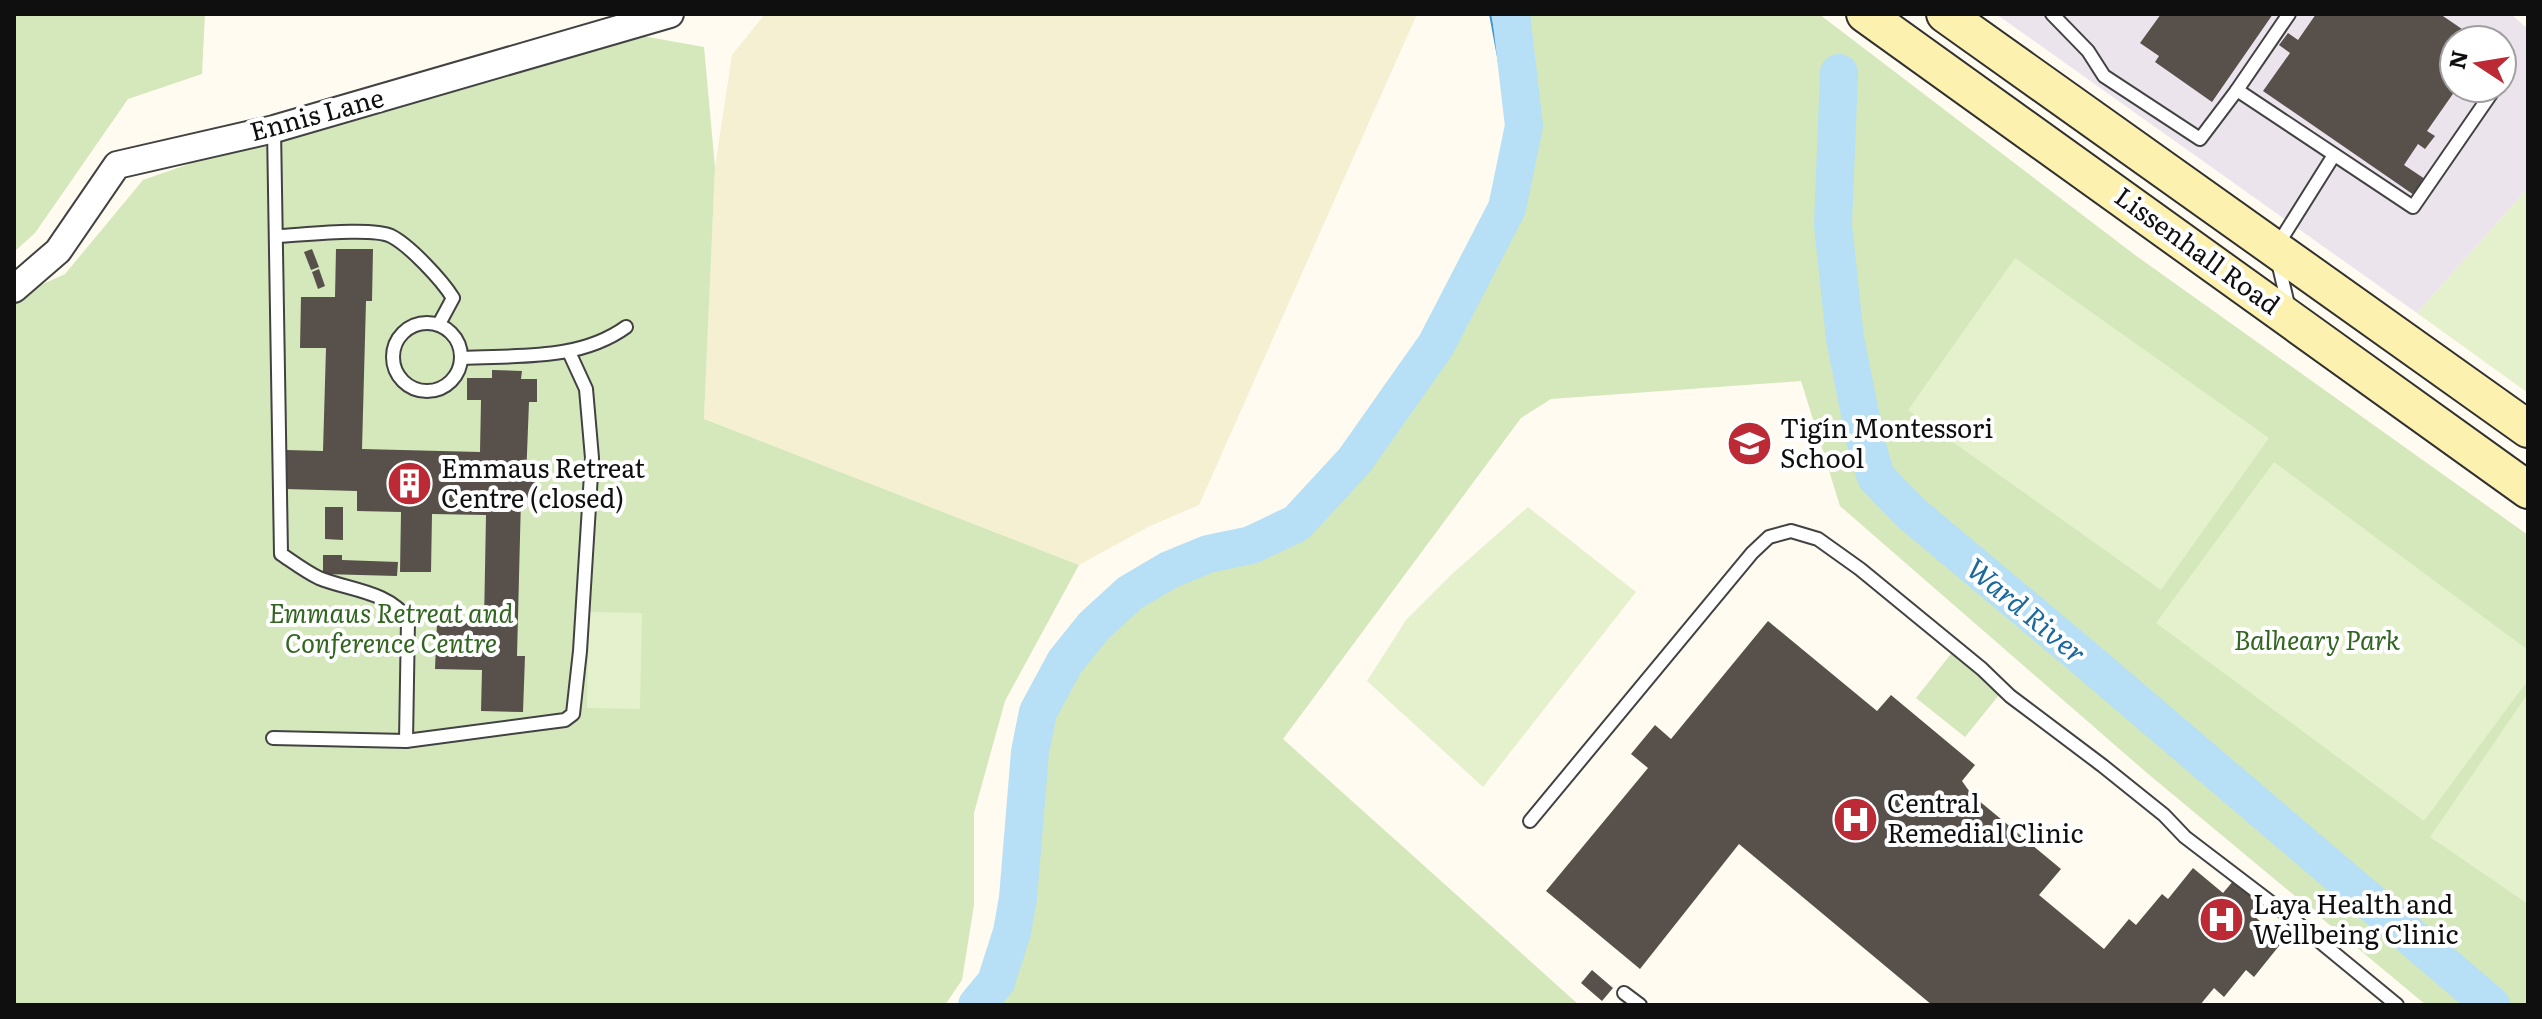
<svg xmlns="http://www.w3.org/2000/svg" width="2542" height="1019" viewBox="0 0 2542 1019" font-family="Literata,serif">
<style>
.industrial{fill:#ece4ed;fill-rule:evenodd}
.farmland{fill:#f4f0d1}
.green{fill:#d4e8bb}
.pitch{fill:#e5f0cd}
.water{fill:#b7dff5;stroke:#4097ca;stroke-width:2}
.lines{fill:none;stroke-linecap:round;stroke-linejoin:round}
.river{stroke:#b7dff5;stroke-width:38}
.building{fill:#57504b}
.lane-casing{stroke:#424242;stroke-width:16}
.street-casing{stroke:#424242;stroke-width:30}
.secondary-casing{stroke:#313131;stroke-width:40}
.lane{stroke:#fff;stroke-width:12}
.street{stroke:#fff;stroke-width:26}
.secondary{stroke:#fcf1ae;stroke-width:36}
.labels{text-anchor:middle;stroke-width:8;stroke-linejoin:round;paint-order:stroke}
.street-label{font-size:26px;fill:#0f0f0f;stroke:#fff}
.poi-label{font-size:26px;fill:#0f0f0f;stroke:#fff;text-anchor:start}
.park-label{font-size:26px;font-style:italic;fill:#316520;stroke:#fff}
.water-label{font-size:28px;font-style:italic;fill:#1b689e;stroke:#fff}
</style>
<rect width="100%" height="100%" fill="#fffbf1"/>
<path class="industrial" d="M1996 14H2511L2528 29V188L2417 313ZM2454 40H2502V88H2454Z"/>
<polygon class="farmland" points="765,14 1417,14 1199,505 1150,526 1079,565 704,419 715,167 732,55"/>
<g class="green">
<polygon points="14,14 205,14 202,74 128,99 35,233 14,252"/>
<polygon points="1523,14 1819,14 2135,255 2528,535 2528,1005 2426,1005 2147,773 1840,506 1801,381 1551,399 1521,418 1283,739 1579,1005 989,1005 1002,985 1023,927 1035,836 1040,730 1094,643 1117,617 1201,572 1259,556 1299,534 1355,479 1411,402 1452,337 1506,231 1528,180 1538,102"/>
<polygon points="637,35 704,47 715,167 704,419 1079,565 1005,701 974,813 974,905 962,980 945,1005 14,1005 14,297 65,274 143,180 229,150 324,127 510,75"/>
<polygon points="1954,650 2003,690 1965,737 1916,698"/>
</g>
<g class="pitch">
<polygon points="2528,188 2528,393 2417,313"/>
<polygon points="2015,258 2269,438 2161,590 1908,410"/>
<polygon points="2274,462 2528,650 2528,680 2424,821 2156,623"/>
<polygon points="1528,507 1636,592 1483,787 1367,681 1406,620 1452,574"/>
<polygon points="589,612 642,613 640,709 587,708"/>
<polygon points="2528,693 2528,904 2430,837"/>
</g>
<polygon class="water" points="1490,14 1523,14 1538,102 1531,154 1508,147 1510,121"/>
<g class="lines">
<g class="river">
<polyline points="1839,73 1833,225 1845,338 1865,439 1876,477 1912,514 2083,657 2491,1005"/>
<polyline points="977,1005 996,982 1012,932 1018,898 1030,752 1038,712 1065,662 1094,626 1130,593 1169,570 1208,554 1251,545 1297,523 1355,460 1436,345 1507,208 1524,126 1511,14"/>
</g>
</g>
<g class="building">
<polygon points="2161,14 2273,14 2212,102 2155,62 2159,56 2140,43"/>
<polygon points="2316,14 2440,14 2478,40 2454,40 2454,88 2457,88 2427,131 2435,136 2425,149 2418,144 2404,165 2425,179 2414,195 2263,91 2290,53 2279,45 2288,33 2298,40"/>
<polygon points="312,249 319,267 311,270 304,252"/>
<polygon points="336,249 373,249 372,301 366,301 362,449 480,452 481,400 467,400 467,378 492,378 492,370 522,371 521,379 537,379 537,402 529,402 526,479 536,479 535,498 521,498 517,656 525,656 523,712 481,711 482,670 435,669 437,622 484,623 486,515 432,514 431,572 400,572 401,512 357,511 357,491 285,489 286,450 323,451 326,348 300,348 301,297 335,297"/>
<polygon points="319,269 325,286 318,289 312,272"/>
<polygon points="325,507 343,507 343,540 325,539"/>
<polygon points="323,555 342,555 342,560 398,562 397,576 323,574"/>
<polygon points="1768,621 1877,711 1891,695 1975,765 1962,781 1972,795 2061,869 2039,895 2104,949 2129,919 2136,925 2162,894 2168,899 2193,868 2223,893 2234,880 2264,905 2254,916 2283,941 2254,977 2246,970 2224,997 2214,988 2200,1005 1932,1005 1739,844 1640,969 1546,891 1648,768 1631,754 1655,725 1671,739"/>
<polygon points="1592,970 1613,988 1602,1001 1581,983"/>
</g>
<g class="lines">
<defs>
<g id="lane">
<polyline points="2052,14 2088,51 2104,76 2200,139 2237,90 2413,207 2495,88"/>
<polyline points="2502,78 2503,77"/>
<polyline points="2237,90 2289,14"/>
<path d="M274 129 281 554C293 562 306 572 319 578 348 590 389 591 408 620L406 741"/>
<path d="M278 236C302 235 372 227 391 236 409 245 442 280 453 298L439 324"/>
<polyline points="2289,309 2275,249 2334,155"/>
<circle cx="427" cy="357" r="34"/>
<path d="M462 358C517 355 579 361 626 327"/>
<polyline points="273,738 406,741 565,720 573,714 580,651 592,458 586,389 569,352"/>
<polyline points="1530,821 1752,553 1769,537 1791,531 1818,539 1860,569 1982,669 2010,696 2103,766 2164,815 2185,837 2295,921 2397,1005"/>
<polyline points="1624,993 1640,1005"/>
</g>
<polyline id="street" points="14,289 58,251 117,165 274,129 670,14"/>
<g id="secondary">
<polyline points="1865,14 2528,490"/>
<polyline points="1945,14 2528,429"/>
</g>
</defs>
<use href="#lane" class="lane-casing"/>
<use href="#street" class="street-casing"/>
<use href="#secondary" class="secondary-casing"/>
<use href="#lane" class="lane"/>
<use href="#street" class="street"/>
<use href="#secondary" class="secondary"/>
</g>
<defs>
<symbol id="school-disc" viewBox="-11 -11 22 22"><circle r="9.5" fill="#bb2a35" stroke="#fff"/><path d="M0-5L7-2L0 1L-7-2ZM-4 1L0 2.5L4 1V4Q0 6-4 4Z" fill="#fff"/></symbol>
<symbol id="building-disc" viewBox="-11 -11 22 22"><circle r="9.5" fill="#bb2a35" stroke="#fff"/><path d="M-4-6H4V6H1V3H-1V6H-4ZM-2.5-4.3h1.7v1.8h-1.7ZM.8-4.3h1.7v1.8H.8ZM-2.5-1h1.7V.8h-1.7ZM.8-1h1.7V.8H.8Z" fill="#fff"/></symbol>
<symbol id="hospital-disc" viewBox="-11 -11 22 22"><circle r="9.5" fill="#bb2a35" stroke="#fff"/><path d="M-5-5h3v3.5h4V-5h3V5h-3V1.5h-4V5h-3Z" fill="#fff"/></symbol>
</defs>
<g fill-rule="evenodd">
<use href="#school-disc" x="1724" y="418" width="51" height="51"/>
<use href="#building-disc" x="384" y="458" width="51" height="51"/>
<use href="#hospital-disc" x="1830" y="794" width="51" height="51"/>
<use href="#hospital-disc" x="2196" y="894" width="51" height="51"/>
</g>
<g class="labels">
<g class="street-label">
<text transform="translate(317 115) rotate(-15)" y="9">Ennis Lane</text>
<text transform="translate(2197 251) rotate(36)" y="9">Lissenhall Road</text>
</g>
<g class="poi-label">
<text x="1780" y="438">Tigín Montessori<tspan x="1780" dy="30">School</tspan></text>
<text x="441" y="478">Emmaus Retreat<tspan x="441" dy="30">Centre (closed)</tspan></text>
<text x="1887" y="813">Central<tspan x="1887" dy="30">Remedial Clinic</tspan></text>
<text x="2253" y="914">Laya Health and<tspan x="2253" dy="30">Wellbeing Clinic</tspan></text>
</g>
<g class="park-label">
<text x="391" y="623">Emmaus Retreat and<tspan x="391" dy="30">Conference Centre</tspan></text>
<text x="2317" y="650">Balheary Park</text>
</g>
<g class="water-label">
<text transform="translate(2026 611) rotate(40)" y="10">Ward River</text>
</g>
</g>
<rect width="2542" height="1019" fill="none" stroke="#0f0f0f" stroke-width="32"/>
<g transform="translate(2478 64) rotate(282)"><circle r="38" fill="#ffffff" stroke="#9f9f9f" stroke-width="2"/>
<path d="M0-6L14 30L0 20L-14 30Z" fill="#bb2a35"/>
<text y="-12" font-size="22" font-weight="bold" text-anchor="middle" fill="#0f0f0f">N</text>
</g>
</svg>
